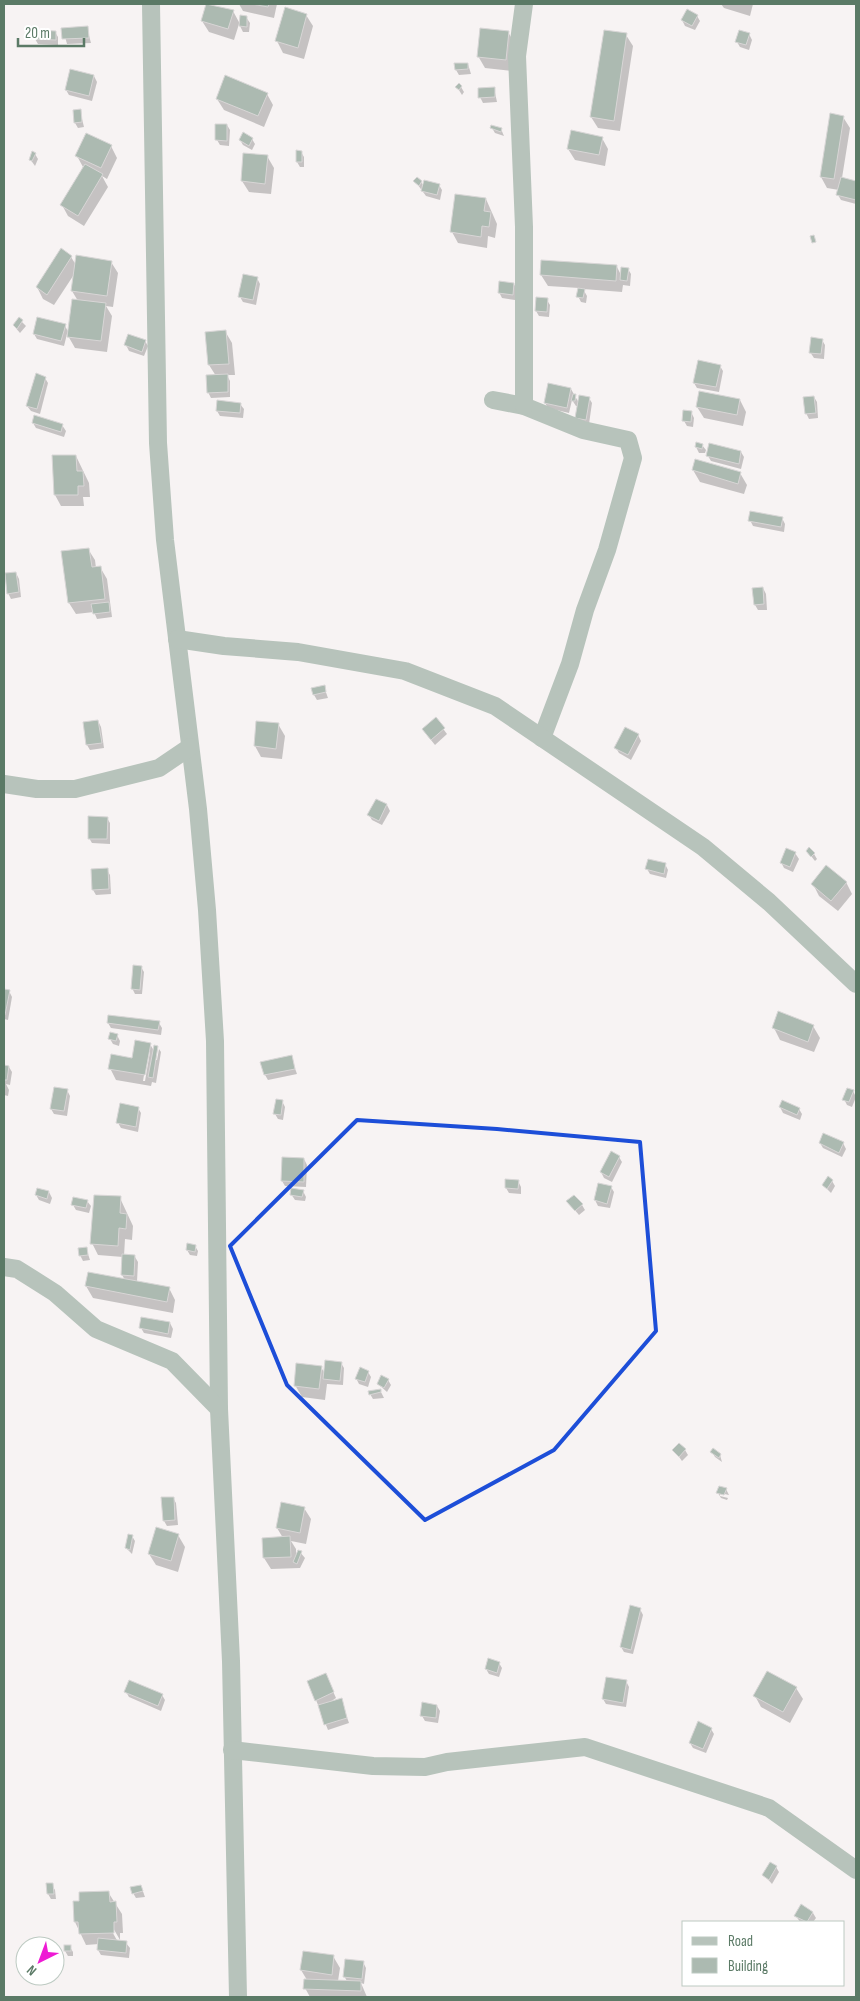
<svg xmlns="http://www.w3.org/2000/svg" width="860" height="2001" viewBox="0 0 860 2001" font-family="'Sofia Sans Condensed',sans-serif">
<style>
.shadow{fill:#0003;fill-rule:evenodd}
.building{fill:#acbab1;stroke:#d8d6d6}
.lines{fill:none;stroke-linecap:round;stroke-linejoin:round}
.street{stroke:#b7c3bb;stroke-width:18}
.marked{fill:none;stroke:#1d4ed8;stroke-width:4;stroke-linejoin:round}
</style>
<rect width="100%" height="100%" fill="#f7f3f3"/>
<g class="shadow">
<polygon points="207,4 233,11 240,24 246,17 250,23 249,32 243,32 239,24 234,40 209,32 202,21"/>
<polygon points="239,4 277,4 274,18 243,11"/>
<polygon points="721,4 753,4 750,16 724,8"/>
<polygon points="306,15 313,26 304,59 283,53 277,41"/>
<polygon points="697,16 700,21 695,30 685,26 682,20"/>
<polygon points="87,28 91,43 67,44 63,29"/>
<polygon points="55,32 58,37 58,45 38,44 35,39"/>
<polygon points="508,32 515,44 512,71 485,68 478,56"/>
<polygon points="749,34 752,40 749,50 740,47 737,42"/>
<polygon points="626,35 633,46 620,131 598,128 591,117"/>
<polygon points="468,64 471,74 459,75 456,70"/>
<polygon points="94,76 97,82 92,101 69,95 66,90"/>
<polygon points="457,87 461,87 464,92 462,95"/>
<polygon points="494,88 497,102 483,103 480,97"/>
<polygon points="267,94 273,105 264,127 224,110 217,99"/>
<polygon points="80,111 84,127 78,128 75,123"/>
<polygon points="843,117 850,128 842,178 856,182 856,204 841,200 838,195 839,190 827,188 821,177"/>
<polygon points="227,125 230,130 229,146 220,145 217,140"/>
<polygon points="492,128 501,129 504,136 495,133"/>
<polygon points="602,138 608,149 605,166 575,160 568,149"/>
<polygon points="252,139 255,144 252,150 243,145 240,140"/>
<polygon points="111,146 117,158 107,179 102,176 108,187 84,226 68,216 62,205 83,167 77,156"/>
<polygon points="301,152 304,157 304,167 300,167 297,162"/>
<polygon points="35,154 38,159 35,166 30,159"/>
<polygon points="267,156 274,168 271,194 249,192 242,181"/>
<polygon points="415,181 421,182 424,187 439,185 442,190 440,200 426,196"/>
<polygon points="486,199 497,224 495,238 488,236 487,248 458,243 452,232"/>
<polygon points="71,257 76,265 111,262 118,273 113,307 106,306 112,316 107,352 75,348 67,334 64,346 37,339 34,334 65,326 69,333 78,301 72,291 75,273 54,305 43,299 37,287"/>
<polygon points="617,267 621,275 628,269 631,274 630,286 623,285 622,292 583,289 587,296 586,303 581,302 578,296 579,288 548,286 541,275"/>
<polygon points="257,278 260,284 256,305 243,302 240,297"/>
<polygon points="514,284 517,290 515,300 502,298 499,292"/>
<polygon points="547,300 550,305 549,317 539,316 536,311"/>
<polygon points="19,319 26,326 20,333 14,326"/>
<polygon points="225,331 232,343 235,375 227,375 230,381 230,397 211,398 208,392 216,376 209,365 206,333"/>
<polygon points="822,340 825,345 824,359 814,358 810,352"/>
<polygon points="145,341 148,346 144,356 129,351 126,345"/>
<polygon points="720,366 723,371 719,392 697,388 694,383"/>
<polygon points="45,378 48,383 40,414 31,411 27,406"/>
<polygon points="571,389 579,403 589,398 592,403 589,424 580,423 577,418 579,406 576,406 572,400 569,413 548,408 545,403"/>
<polygon points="814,397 817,402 818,418 809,419 806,413"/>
<polygon points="740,400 746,412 743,426 704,418 697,407"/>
<polygon points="240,404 244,409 243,418 220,416 217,411"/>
<polygon points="691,412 694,418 693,427 687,426 684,421"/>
<polygon points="33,423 62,425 66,431 64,437 36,428"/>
<polygon points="702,445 706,450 705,453 699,453 696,447"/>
<polygon points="741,452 744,457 741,469 711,461 708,456"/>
<polygon points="76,456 89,483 90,497 83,497 84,506 61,506 55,495 54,457"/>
<polygon points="693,470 740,473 747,485 744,494 700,482"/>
<polygon points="782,518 785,524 784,532 753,526 750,520"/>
<polygon points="88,549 95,560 96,568 100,567 107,579 112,617 97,619 94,612 76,614 69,603"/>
<polygon points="16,573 19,579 21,597 11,599 8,593"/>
<polygon points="763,588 766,594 767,610 758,610 755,605"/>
<polygon points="324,687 328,698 317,700 314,695"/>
<polygon points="435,718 447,734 435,745 426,734"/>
<polygon points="98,721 101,727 104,748 90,750 87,745 85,723"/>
<polygon points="278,724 285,736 282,759 261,757 255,746"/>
<polygon points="638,735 641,741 631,760 619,753 616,748"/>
<polygon points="376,800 387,805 390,811 382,825 372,820 369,815"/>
<polygon points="107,818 110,823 110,844 92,843 89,838"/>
<polygon points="807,851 814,854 817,859 815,861"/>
<polygon points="795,853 799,859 793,872 784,868 781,862"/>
<polygon points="665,864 668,870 666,878 650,874 647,869"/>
<polygon points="107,870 110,875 111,894 96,895 93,890"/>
<polygon points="846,882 852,894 838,911 819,896 813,884"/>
<polygon points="141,967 144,972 142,994 135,994 132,988"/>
<polygon points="4,990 9,991 12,997 8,1020 4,1019"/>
<polygon points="108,1023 159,1023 162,1028 161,1035 111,1028"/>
<polygon points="813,1026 820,1038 814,1052 780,1040 774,1028"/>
<polygon points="117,1035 120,1041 119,1046 113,1044 110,1039"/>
<path d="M150 1044 154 1051 155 1060H157L159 1049 161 1052 156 1083 152 1082 151 1086 116 1080 110 1068 133 1059ZM148 1052H150L145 1081H143Z"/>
<polygon points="291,1057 297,1074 268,1080 265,1075"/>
<polygon points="4,1066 9,1067 12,1072 10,1085 6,1084 9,1090 8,1096 4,1095"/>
<polygon points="67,1090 70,1096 67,1116 54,1114 51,1109"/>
<polygon points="853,1091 856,1097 852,1107 847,1105 844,1099"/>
<polygon points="282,1101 285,1107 283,1120 278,1119 275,1114"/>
<polygon points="780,1107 799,1109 802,1114 800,1120 783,1113"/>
<polygon points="138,1108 141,1113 138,1132 121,1128 118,1123"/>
<polygon points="820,1143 843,1143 846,1149 842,1157 823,1148"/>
<polygon points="619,1157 622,1162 612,1182 604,1178 601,1172"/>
<polygon points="283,1159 304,1159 307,1165 306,1187 285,1186 282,1181"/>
<polygon points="518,1181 521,1187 521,1194 509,1193 506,1188"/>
<polygon points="832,1181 835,1186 831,1193 823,1185"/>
<polygon points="611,1187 614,1192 610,1208 598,1206 595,1200"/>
<polygon points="38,1189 49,1192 52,1198 50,1204 39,1200 36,1195"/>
<polygon points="303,1191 306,1197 305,1201 295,1200 291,1194"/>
<polygon points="120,1198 133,1226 132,1240 125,1239 124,1256 135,1257 138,1262 137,1282 169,1288 175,1300 173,1313 93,1298 86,1286 125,1280 122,1275 123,1257 98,1255 92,1243"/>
<polygon points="87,1201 91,1206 89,1213 76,1210 73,1205"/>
<polygon points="568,1202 582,1205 585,1210 579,1215"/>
<polygon points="195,1246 198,1251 197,1256 190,1255 187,1250"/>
<polygon points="86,1248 90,1260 83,1261 80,1255"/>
<polygon points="170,1323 173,1329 171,1338 144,1333 141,1328"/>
<polygon points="341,1363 344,1368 343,1385 327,1384 325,1400 302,1397 295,1385 321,1367 325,1374"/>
<polygon points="368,1372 371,1377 368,1387 359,1384 356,1378"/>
<polygon points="388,1380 391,1385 387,1392 378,1384"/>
<polygon points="380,1390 384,1398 373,1399 370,1394"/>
<polygon points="674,1450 685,1450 688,1455 682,1461"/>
<polygon points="712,1452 720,1455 722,1462 715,1457"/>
<polygon points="726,1489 729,1495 720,1493 720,1496 728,1498 727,1500 721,1498 718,1493"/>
<polygon points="173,1498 176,1503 178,1525 167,1526 164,1521"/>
<polygon points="304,1508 311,1519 306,1544 291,1541 296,1549 296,1557 299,1551 305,1558 300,1568 271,1569 264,1558 283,1538 277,1528"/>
<polygon points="178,1535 185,1547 178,1572 156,1565 149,1554"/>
<polygon points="132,1536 135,1541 132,1554 126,1548"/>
<polygon points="640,1609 643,1615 633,1654 624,1652 621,1647"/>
<polygon points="499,1663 502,1668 499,1677 489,1674 486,1669"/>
<polygon points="328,1680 336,1698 327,1704 341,1700 349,1723 328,1730 316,1700"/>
<polygon points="626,1681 629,1687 626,1707 606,1704 603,1699"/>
<polygon points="796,1688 803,1699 790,1723 761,1707 755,1696"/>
<polygon points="126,1692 162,1695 165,1700 161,1711 129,1697"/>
<polygon points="437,1706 440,1711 438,1723 425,1721 422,1716"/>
<polygon points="711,1729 714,1734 706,1753 693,1748 690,1743"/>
<polygon points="776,1867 779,1872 772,1884 764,1875"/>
<polygon points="52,1885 55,1890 56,1899 51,1899 48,1894"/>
<polygon points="141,1886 145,1897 136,1898 133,1893"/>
<polygon points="108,1892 122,1914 123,1933 120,1933 120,1940 112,1926 110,1928 118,1942 126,1943 130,1948 129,1958 101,1955 98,1950 99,1944 86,1945 75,1922 74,1902 81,1902"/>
<polygon points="813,1913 816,1918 813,1922 800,1922 796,1916"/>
<polygon points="70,1947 73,1952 73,1956 68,1956 65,1951"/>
<polygon points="333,1956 340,1968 338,1981 347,1981 344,1976 363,1962 366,1968 364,1984 361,1983 367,1997 310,1997 305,1988 307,1980 301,1970"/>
</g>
<g class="building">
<polygon points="206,4 234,10 228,29 201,21"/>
<polygon points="252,4 269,4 268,7"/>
<polygon points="285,7 307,14 298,48 275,41"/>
<polygon points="687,9 698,15 692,26 681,20"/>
<polygon points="240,15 247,16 247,27 239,26"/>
<polygon points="88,26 89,38 62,39 61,28"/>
<polygon points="480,28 509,31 506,60 477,57"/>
<polygon points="34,30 56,31 56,40 34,39"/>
<polygon points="604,30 627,33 614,121 590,117"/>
<polygon points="739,30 750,33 746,45 735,42"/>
<polygon points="454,63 468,63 468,69 455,70"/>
<polygon points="70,69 94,75 89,96 65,90"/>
<polygon points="225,75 268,93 258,116 216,99"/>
<polygon points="459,83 462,86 459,90 455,87"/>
<polygon points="495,87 495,97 478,98 478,88"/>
<polygon points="81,109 82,122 74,123 73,110"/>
<polygon points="830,113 844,116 834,179 820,177"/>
<polygon points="215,124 227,124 227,141 215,140"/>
<polygon points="491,125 502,128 501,132 490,128"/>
<polygon points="571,130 603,137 599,155 567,149"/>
<polygon points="243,132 253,138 249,146 239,140"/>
<polygon points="86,133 112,145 101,168 75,156"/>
<polygon points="296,150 302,151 302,162 296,162"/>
<polygon points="32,151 36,153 32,161 29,160"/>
<polygon points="243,153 268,155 265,184 241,181"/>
<polygon points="85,164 103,174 78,216 60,205"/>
<polygon points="417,177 422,181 419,186 413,181"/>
<polygon points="841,177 856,181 856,200 836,195"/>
<polygon points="424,180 440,184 437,195 421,191"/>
<polygon points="455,194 486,198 484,211 491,212 489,227 482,226 481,237 450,232"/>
<polygon points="814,235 816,242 812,243 810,236"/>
<polygon points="61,248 72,256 47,295 36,287"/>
<polygon points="76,255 112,261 107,296 71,291"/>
<polygon points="541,260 617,265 616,281 540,275"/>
<polygon points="621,267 629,268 627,281 620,280"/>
<polygon points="243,274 258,277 253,300 238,297"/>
<polygon points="499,281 514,283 513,295 498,293"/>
<polygon points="578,288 585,289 583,298 576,297"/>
<polygon points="536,297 548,298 547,312 535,311"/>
<polygon points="72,299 106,303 101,341 67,337"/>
<polygon points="19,317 23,320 17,329 13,325"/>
<polygon points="37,317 66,324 61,341 33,334"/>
<polygon points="226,330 229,364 208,365 205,332"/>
<polygon points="128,334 146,340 142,352 124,345"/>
<polygon points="811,337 823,339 821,354 809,353"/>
<polygon points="698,360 721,365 716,387 693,383"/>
<polygon points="36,373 46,377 37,409 26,406"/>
<polygon points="228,374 228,392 207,393 206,375"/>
<polygon points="548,383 571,388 567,408 544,403"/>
<polygon points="699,391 740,399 737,415 696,407"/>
<polygon points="573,394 576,394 575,401 571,401"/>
<polygon points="579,395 590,397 586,420 575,418"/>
<polygon points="814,396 816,413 805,414 803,397"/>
<polygon points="217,400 241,403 240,413 216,411"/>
<polygon points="683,410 692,411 691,422 682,421"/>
<polygon points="34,415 63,424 61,432 32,423"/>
<polygon points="696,442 703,444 702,449 695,447"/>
<polygon points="709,443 741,451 739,464 706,456"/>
<polygon points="52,455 76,455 77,471 83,471 84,486 78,486 78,495 54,495"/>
<polygon points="695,459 741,472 738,484 692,470"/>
<polygon points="750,511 783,517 781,527 748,521"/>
<polygon points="89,548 92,567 101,566 105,599 68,603 61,551"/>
<polygon points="16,572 19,592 7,594 5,573"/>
<polygon points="763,587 764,604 754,605 752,588"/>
<polygon points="109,602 110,612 93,614 91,604"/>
<polygon points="325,685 326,692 313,695 311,688"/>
<polygon points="436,717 445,728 431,740 422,729"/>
<polygon points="98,720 102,743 86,745 83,722"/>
<polygon points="256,721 279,723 276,749 254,746"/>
<polygon points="625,727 639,734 628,755 614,748"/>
<polygon points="376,799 387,804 379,821 367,815"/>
<polygon points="88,816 108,817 107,839 88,839"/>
<polygon points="809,847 815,853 811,857 806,851"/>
<polygon points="786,848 796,852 790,867 780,863"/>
<polygon points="648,859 666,863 664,874 645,869"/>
<polygon points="826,865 847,882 831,901 811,884"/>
<polygon points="108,868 109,889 92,890 91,869"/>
<polygon points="133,965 142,966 140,990 131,989"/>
<polygon points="4,989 10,990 5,1015 4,1015"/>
<polygon points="778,1011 814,1025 808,1042 772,1028"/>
<polygon points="108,1015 160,1021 158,1030 107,1023"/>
<polygon points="110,1032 118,1034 116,1041 108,1039"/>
<polygon points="135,1040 151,1043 145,1075 108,1069 111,1054 132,1058"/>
<polygon points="154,1045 158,1046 153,1078 148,1077"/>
<polygon points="292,1055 295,1069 264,1075 260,1062"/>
<polygon points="4,1065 9,1066 7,1080 4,1080"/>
<polygon points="54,1087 68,1089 64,1111 50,1109"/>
<polygon points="847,1088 854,1090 849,1102 842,1100"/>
<polygon points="276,1099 283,1100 281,1115 273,1114"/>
<polygon points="782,1100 800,1108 797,1115 779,1107"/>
<polygon points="120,1103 139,1107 136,1127 116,1123"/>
<polygon points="823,1133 844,1142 839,1153 819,1143"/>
<polygon points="611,1151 620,1156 609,1177 600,1172"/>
<polygon points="282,1157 304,1158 304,1182 281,1181"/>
<polygon points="828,1176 833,1180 827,1189 822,1185"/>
<polygon points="505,1179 519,1180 518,1189 505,1188"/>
<polygon points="598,1183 612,1186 607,1204 594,1200"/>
<polygon points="37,1188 49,1191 47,1199 35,1195"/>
<polygon points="291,1188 304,1190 302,1197 290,1195"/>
<polygon points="94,1195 121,1196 120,1213 127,1214 126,1229 119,1228 118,1246 90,1244"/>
<polygon points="574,1195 583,1204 575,1211 566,1201"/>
<polygon points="73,1197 88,1200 86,1208 71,1205"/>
<polygon points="187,1243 196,1245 195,1252 186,1250"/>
<polygon points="87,1247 88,1255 79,1256 78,1248"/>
<polygon points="122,1254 135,1255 134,1276 121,1275"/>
<polygon points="88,1272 170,1287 167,1302 85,1286"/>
<polygon points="141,1317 170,1322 168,1334 139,1328"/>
<polygon points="325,1360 342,1362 340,1381 323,1379"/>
<polygon points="296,1363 322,1366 319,1389 294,1386"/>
<polygon points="360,1367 369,1371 365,1382 355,1379"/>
<polygon points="381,1375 389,1379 384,1388 377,1384"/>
<polygon points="381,1389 381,1392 369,1395 368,1391"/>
<polygon points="679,1443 686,1449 679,1457 672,1450"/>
<polygon points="713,1448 721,1454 719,1458 710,1452"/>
<polygon points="719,1486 727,1488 724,1495 716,1493"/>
<polygon points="161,1497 174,1497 175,1520 163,1521"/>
<polygon points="281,1502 305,1507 300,1533 276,1528"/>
<polygon points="156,1527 179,1534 171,1561 148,1554"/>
<polygon points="128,1534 133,1535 130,1550 125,1548"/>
<polygon points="290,1536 291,1557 263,1558 262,1538"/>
<polygon points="298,1550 302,1551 297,1564 293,1562"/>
<polygon points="630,1605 641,1608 631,1650 620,1647"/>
<polygon points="488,1658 500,1662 497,1673 485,1669"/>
<polygon points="767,1671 797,1687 783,1712 753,1696"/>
<polygon points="326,1673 334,1692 315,1701 307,1681"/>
<polygon points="606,1677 627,1680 623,1703 602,1699"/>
<polygon points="129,1680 163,1694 158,1706 124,1692"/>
<polygon points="342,1698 347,1718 324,1725 318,1705"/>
<polygon points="422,1702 437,1705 436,1718 420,1716"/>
<polygon points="698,1721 712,1728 703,1749 689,1743"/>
<polygon points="770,1862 777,1866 769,1880 762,1875"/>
<polygon points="46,1883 53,1883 54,1894 47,1894"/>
<polygon points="141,1885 143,1891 132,1894 130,1887"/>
<polygon points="109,1891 110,1902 116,1901 117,1922 114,1922 114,1933 79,1934 78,1922 74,1922 73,1901 79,1901 79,1892"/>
<polygon points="801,1904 813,1912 807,1922 794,1916"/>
<polygon points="98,1938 127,1941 126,1953 97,1950"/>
<rect x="64" y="1945" width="7" height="6"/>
<polygon points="303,1951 334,1955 332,1975 300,1970"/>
<polygon points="345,1959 364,1961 362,1979 343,1977"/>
<polygon points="304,1979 361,1981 361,1991 303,1989"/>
</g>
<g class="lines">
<g class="street">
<polyline points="151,4 158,443 165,540 198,809 207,910 215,1041 219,1409 231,1661 238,1997"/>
<polyline points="493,400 524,406 583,430 628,440 633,458 607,550 585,610 570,664 542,738"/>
<polyline points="524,406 524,227 517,56 524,4"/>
<polyline points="177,639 224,646 298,652 405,671 495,706 703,847 769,902 856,984"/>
<polyline points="4,784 37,789 75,789 159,768 190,747"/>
<polyline points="4,1267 17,1269 55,1293 96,1329 172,1361 219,1409"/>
<polyline points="232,1750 373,1766 425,1767 447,1762 585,1747 769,1808 856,1870"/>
</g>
</g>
<path class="marked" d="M357 1120 497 1129 640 1142 656 1331 554 1450 425 1520 287 1385 230 1246Z"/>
<rect width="860" height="2001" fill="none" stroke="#5b7a66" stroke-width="10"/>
<rect x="682" y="1921" width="162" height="65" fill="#ffffff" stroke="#bdcac2"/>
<rect x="692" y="1937" width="25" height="8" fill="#b7c3bb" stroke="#bdcac2"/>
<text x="728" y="1946" font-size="15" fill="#5b7a66">Road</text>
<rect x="692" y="1958" width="25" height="15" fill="#acbab1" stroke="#bdcac2"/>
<text x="728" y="1971" font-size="15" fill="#5b7a66">Building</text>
<g transform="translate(40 1961) rotate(222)"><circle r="24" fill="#ffffff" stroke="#bdcac2"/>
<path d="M0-4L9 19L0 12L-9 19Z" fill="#ee1bd4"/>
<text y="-8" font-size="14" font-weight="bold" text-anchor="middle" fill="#5b7a66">N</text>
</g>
<path d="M18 38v8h66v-8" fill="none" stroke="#5b7a66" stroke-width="2.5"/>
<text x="25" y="38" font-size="15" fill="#5b7a66" stroke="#ffffff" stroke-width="4" paint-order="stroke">20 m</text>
</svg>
